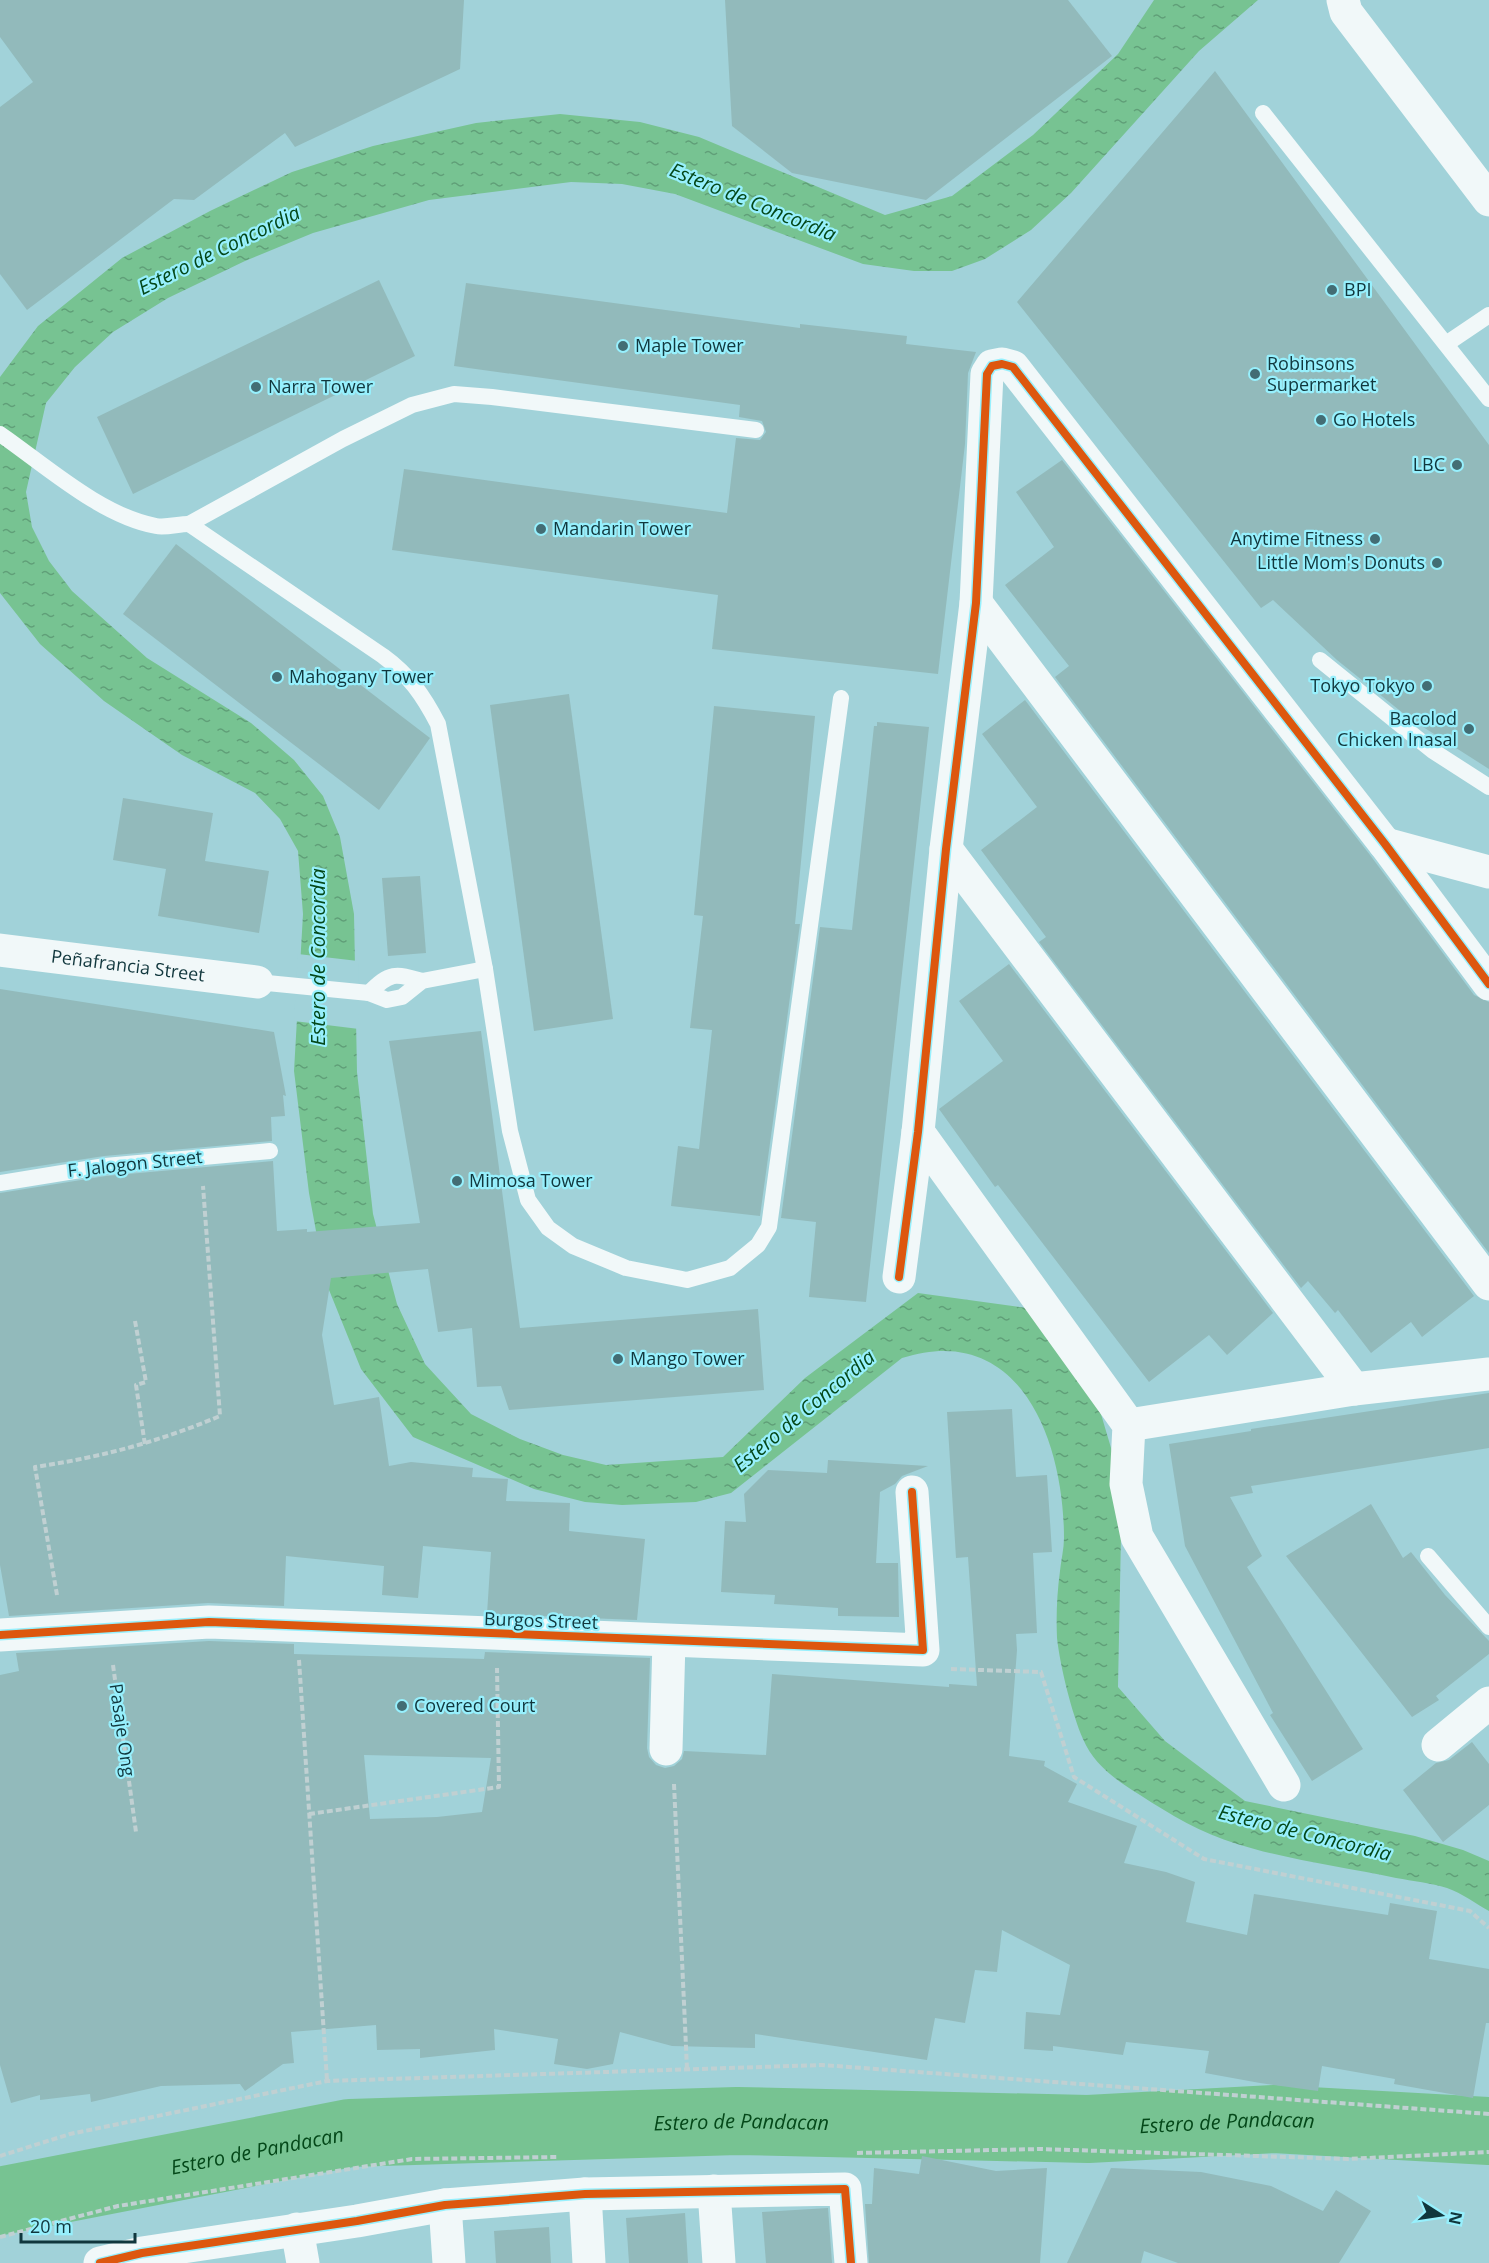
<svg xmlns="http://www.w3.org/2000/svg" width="1489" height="2263" viewBox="0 0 1489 2263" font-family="'Open Sans',sans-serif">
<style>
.water{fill:url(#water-ripples)}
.pier{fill:#a1d2d9}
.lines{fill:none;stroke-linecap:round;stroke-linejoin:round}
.river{stroke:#77c392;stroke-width:68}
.building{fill:#92babb;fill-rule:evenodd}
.path{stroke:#c0d0d2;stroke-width:4;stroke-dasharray:6 3;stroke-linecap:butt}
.lane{stroke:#f1f8f9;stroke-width:16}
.street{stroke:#f1f8f9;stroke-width:33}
.secondary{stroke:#f1f8f9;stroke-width:33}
.cycleway-casing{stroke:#97f0fd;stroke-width:11}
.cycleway{stroke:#dd570e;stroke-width:8}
.poi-dot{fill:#436d74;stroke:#97f0fd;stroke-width:2}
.labels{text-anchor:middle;stroke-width:4.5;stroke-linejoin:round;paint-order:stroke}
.poi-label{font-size:18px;fill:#11373d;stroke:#97f0fd;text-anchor:start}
.street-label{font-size:18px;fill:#11373d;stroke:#97f0fd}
.water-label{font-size:20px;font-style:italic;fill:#044819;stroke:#97f0fd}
</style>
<defs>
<pattern id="water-ripples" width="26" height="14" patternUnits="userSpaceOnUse" patternTransform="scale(1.5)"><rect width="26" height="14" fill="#77c392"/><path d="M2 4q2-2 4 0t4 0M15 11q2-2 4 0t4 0" fill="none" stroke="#609f78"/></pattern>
</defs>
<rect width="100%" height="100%" fill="#a1d2d9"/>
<path class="water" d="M1154 0H1258L1199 51 1071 193 1031 230 985 259 952 271H914L863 264 675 194 622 184 571 182 429 200 313 233 245 261 168 298 113 332 75 367 46 403 26 492 32 527 49 561 72 591 147 658 251 723 294 760 323 796 340 837 354 914 357 1072 373 1214 397 1304 425 1364 471 1414 520 1439 563 1455 606 1465 723 1457 805 1378 918 1293 1042 1310 1090 1377 1122 1485 1118 1687 1165 1741 1245 1801 1415 1836 1463 1850 1489 1861V1911C1476 1904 1462 1893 1447 1888 1431 1883 1413 1881 1396 1878 1344 1867 1288 1860 1237 1844 1201 1833 1171 1815 1140 1795 1117 1781 1094 1765 1083 1739 1072 1714 1060 1666 1057 1638 1056 1616 1057 1593 1060 1571 1061 1560 1064 1549 1064 1538 1064 1443 1021 1320 902 1358L731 1493 696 1502 622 1505 585 1502 534 1489 413 1437 361 1369 325 1280 309 1193 294 1071 303 914 298 851 280 819 255 793 182 755 104 701 40 644 0 593V377L38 326 122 258 210 211 292 172 373 146 476 123 560 114 640 122 699 137 885 215 952 196 1033 135 1118 54Z"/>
<polygon class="pier" points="298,954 358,961 359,1029 294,1021"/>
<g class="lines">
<path class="river" id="s1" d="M0 2201 350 2133 737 2121 1088 2129 1274 2119 1489 2131"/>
</g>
<g class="building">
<polygon points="0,0 464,0 460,69 295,147 285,133 194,200 174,199 27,310 0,274 0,107 33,82 0,37"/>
<polygon points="725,0 1068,0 1112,56 926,200 792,173 732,126"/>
<polygon points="1215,71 1489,445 1489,769 1409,718 1337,660 1273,600 1261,608 1017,302"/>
<polygon points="379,280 415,356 133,494 97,417"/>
<polygon points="466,283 800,328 800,324 907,336 906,344 976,352 968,373 965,444 938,674 712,649 718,595 392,550 404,469 727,513 736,438 760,440 766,432 762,421 739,417 740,405 454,366"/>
<polygon points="1062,460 1370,855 1474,995 1489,1002 1489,1253 1055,677 1069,666 1005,585 1054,547 1016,492"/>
<polygon points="176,544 430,738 379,810 123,614"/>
<polygon points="569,694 613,1019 534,1031 490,705"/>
<polygon points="1025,700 1474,1296 1422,1337 1411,1322 1371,1353 1338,1310 1335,1313 1308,1281 1301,1288 1039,942 1046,937 981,850 1037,807 982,734"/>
<polygon points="714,706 815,716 795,924 800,924 760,1216 671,1206 678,1146 699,1149 712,1030 690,1028 703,916 694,915"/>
<polygon points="877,722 929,727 866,1302 809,1297 816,1222 781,1218 820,927 852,930 874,726 877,726"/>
<polygon points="123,798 213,813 205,861 269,871 259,933 158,916 166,869 113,860"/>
<polygon points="420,876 426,953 388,956 382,878"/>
<polygon points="1009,964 1273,1313 1227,1355 1209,1335 1149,1382 998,1185 995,1187 939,1109 1003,1061 959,1001"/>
<polygon points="0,989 274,1032 286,1096 283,1095 285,1116 271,1117 272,1141 104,1156 0,1172"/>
<polygon points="481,1031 520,1328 758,1309 764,1390 509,1410 501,1386 477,1387 472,1328 438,1332 428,1269 331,1278 322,1335 334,1405 379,1397 389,1466 411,1462 473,1468 472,1477 508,1479 506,1501 570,1503 569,1531 645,1539 637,1620 487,1614 491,1552 423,1546 418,1598 382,1595 384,1566 286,1556 284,1606 208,1603 9,1616 0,1565 0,1193 106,1176 273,1161 277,1231 307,1229 307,1232 420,1223 389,1041"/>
<polygon points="1489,1393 1489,1448 1251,1486 1253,1493 1230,1497 1262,1556 1247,1567 1363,1749 1312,1781 1270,1715 1273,1713 1185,1546 1169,1444 1251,1431 1251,1429"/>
<path d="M1012 1409 1016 1477 1047 1475 1052 1552 1033 1553 1037 1633 1016 1634 1017 1650 1009 1756 1045 1761 1044 1766 1077 1784 1068 1802 1137 1826 1124 1863 1166 1872 1195 1882 1186 1922 1247 1935 1254 1894 1388 1915 1390 1903 1437 1911 1429 1959 1489 1969V2023H1486L1473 2098 1394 2084 1395 2079 1322 2066 1318 2091 1260 2083 1205 2073 1209 2051 1126 2042 1123 2055 1053 2046V2051L1024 2049 1026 2012 1060 2015 1070 1965 1002 1930 997 1972 975 1970 965 2023 935 2018 927 2060 755 2034V2048L672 2046 620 2032 613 2064 587 2069 554 2064 558 2039 494 2029 495 2050 420 2058V2049L377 2050 376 2025 291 2032 294 2063 283 2064 245 2091 240 2084 161 2086 91 2102 90 2094 40 2100V2095L11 2103 0 2065V1675L19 1671 16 1653 209 1641 294 1644V1654L484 1659 485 1652 650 1658 647 1748 649 1757 656 1765 665 1768 674 1766 682 1759 684 1751 766 1755 772 1674 949 1687V1684L977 1686 968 1557 956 1558 947 1412ZM364 1755 491 1758 482 1812 437 1817 370 1819Z"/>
<polygon points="828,1460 928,1466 902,1476 895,1484 880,1492 876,1563 898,1563 899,1617 838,1616 838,1608 774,1604 775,1595 721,1592 725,1521 746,1522 744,1494 768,1470 827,1473"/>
<polygon points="1371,1504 1403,1558 1411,1552 1445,1595 1489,1641 1489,1654 1436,1696 1439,1700 1412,1717 1286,1556"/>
<polygon points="1472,1742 1489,1764 1489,1805 1443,1842 1403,1790 1436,1763 1449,1760"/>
<polygon points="922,2156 996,2171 1047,2168 1040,2263 869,2263 865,2204 872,2204 874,2168 919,2174"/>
<polygon points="1111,2168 1201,2172 1271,2186 1323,2211 1336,2190 1371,2211 1339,2263 1178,2263 1144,2251 1141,2263 1067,2263"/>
<polygon points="828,2208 832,2263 766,2263 762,2212"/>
<polygon points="685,2213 688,2263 629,2263 626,2218"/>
<polygon points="549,2227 551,2263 496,2263 494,2231"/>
</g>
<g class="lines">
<g class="path">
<polyline points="135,1321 146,1382 136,1385 145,1445"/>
<path d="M57 1595 35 1467C102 1457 158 1442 220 1416L203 1186"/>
<polyline points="299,1660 327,2080"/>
<polyline points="113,1665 136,1832"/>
<polyline points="951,1669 1041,1672 1074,1777 1204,1859 1470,1911 1489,1928"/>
<polyline points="674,1784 687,2069"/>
<polyline points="309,1814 499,1787 497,1668"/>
<polyline points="857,2153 1040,2149 1348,2159 1489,2152"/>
<polyline points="0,2156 70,2134 327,2081 822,2065 1489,2114"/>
<polyline points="0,2237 118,2206 412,2159 558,2157"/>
</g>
<g class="lane">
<polyline points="1263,113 1489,399"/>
<polyline points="1446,344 1489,315"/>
<path d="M0 434C45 465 101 516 156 526 166 528 178 524 189 524"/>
<path d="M189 524 383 656C409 675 423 695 438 724L485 969 510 1131 528 1200 548 1228 573 1246 626 1268 687 1280 730 1268 758 1245 769 1227 841 698"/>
<polyline points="189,524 343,439 412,405 454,394 492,397 756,430"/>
<polyline points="1320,660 1433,751 1489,787"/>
<polyline points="257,982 369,993 387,1000 402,997 422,981 485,969"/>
<path d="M369 993C390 972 395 973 422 981"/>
<polyline points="0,1183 105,1166 270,1151"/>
<polyline points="1428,1556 1489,1627"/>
</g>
<g class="street">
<polyline points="976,603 1489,1284"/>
<polyline points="1385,844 1489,872"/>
<polyline points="946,849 1354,1389"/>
<path id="s2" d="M0 950 257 982"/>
<polyline points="918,1132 1129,1425 1126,1484 1137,1537 1284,1785"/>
<polyline points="899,1277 918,1132 946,849 976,603 987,374 992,366 1002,364 1013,367 1385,844 1489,984"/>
<polyline points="1129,1425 1354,1389 1489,1374"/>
<polyline points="0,1635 209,1622 923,1650 912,1492"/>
<polyline points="1438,1745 1489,1703"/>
<polyline points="666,1749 669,1641"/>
<polyline points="714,2191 719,2263"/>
<polyline points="585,2194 589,2263"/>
<polyline points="445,2205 449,2263"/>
<polyline points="297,2229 303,2263"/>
<polyline points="100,2263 142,2253 357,2221 445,2205 585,2194 845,2189 851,2263"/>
</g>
<polyline class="secondary" points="1343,0 1346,12 1489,200"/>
<defs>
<g id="cycleway">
<polyline points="899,1277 918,1132 946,849 976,603 987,374 992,366 1002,364 1013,367 1385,844 1489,984"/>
<polyline points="0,1635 209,1622 923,1650 912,1492"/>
<polyline points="100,2263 142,2253 357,2221 445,2205 585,2194 845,2189 851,2263"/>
</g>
</defs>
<use href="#cycleway" class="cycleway-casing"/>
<use href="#cycleway" class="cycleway"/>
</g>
<g class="poi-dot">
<circle cx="1332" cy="290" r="6"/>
<circle cx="623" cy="346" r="6"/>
<circle cx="1255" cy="374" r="6"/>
<circle cx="256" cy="387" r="6"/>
<circle cx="1321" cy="420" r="6"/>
<circle cx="1457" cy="465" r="6"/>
<circle cx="541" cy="529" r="6"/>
<circle cx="1375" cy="539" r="6"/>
<circle cx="1437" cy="563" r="6"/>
<circle cx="277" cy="677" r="6"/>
<circle cx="1427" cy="686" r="6"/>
<circle cx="1469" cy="729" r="6"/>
<circle cx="457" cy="1181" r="6"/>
<circle cx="618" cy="1359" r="6"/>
<circle cx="402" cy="1706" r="6"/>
</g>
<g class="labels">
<g class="poi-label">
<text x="1344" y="296">BPI</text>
<text x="635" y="352">Maple Tower</text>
<text x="1267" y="370">Robinsons<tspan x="1267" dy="21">Supermarket</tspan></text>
<text x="268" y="393">Narra Tower</text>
<text x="1333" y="426">Go Hotels</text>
<text x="1445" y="471" text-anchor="end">LBC</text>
<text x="553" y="535">Mandarin Tower</text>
<text x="1363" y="545" text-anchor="end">Anytime Fitness</text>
<text x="1425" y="569" text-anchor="end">Little Mom's Donuts</text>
<text x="289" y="683">Mahogany Tower</text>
<text x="1415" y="692" text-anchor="end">Tokyo Tokyo</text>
<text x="1457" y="725" text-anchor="end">Bacolod<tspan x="1457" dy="21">Chicken Inasal</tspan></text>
<text x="469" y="1187">Mimosa Tower</text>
<text x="630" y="1365">Mango Tower</text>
<text x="414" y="1712">Covered Court</text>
</g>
<g class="street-label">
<text dy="6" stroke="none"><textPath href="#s2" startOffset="129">Peñafrancia Street</textPath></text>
<text transform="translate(135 1164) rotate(-6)" y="6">F. Jalogon Street</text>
<text transform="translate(541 1621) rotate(2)" y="6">Burgos Street</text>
<text transform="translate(122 1730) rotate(82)" y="6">Pasaje Ong</text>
</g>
<g class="water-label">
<text transform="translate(753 202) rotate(22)" y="7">Estero de Concordia</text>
<text transform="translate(219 250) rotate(-26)" y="7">Estero de Concordia</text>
<text transform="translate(318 957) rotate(-90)" y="7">Estero de Concordia</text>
<text transform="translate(804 1411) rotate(-40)" y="7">Estero de Concordia</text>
<text transform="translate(1305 1833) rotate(14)" y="7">Estero de Concordia</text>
<text dy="7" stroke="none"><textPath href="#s1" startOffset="748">Estero de Pandacan</textPath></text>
<text dy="7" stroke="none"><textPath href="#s1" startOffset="1234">Estero de Pandacan</textPath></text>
<text dy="7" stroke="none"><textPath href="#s1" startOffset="262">Estero de Pandacan</textPath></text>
</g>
</g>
<g transform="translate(1441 2215) rotate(102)" stroke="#97f0fd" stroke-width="4.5" paint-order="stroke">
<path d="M0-4.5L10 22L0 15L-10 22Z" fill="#11373d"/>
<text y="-9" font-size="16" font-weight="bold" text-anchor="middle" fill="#11373d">N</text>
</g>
<path d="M21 2233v9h114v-9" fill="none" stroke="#11373d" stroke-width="3"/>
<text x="30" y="2233" font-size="18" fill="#11373d" stroke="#97f0fd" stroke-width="4.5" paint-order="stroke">20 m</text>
</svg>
